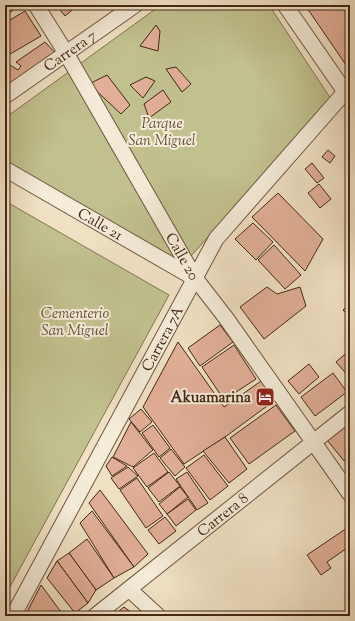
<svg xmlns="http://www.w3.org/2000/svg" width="355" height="621" viewBox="0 0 355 621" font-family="'Sorts Mill Goudy',serif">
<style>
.green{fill:#c1c18f;stroke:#827452}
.building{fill:#e1af97;stroke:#442714}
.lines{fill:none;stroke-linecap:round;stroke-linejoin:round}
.street-casing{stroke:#6f5640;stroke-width:17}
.street{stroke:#f5ecd9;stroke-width:15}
.labels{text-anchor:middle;stroke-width:4;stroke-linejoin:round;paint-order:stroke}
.street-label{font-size:15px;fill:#442714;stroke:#f5ecd9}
.park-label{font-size:15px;font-style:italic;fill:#634e33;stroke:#f5ecd9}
.poi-label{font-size:15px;font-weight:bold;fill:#442714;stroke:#f5ecd9;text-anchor:end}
</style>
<rect width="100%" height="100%" fill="#f0e1c4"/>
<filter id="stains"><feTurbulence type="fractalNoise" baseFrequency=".005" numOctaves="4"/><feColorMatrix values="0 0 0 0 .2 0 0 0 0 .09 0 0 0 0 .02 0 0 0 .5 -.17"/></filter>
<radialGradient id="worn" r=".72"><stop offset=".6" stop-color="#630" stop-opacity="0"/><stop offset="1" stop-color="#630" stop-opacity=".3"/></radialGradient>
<g class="green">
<polygon points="161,5 269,5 331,99 183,265 5,160 5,118"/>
<polygon points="5,201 169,295 5,596"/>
</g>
<g class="building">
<polygon points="5,5 18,5 19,6 5,16"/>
<polygon points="56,5 78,5 65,16"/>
<polygon points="305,5 342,5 350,17 350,62 346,65"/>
<polygon points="25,11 41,36 5,57 5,23"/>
<polygon points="156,25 160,31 158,51 140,46"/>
<polygon points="45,42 58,56 5,93 5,69 10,65 18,70 21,66 16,62"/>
<polygon points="176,67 191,84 182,92 166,69"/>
<polygon points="107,75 130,105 121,114 89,84"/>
<polygon points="146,77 155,81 143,98 130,85"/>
<polygon points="163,90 171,102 149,118 144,104"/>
<polygon points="328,150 335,156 330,163 322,157"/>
<polygon points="312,163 324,178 317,183 305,169"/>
<polygon points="319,184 331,199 320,208 308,193"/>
<polygon points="278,193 323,239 305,271 252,217"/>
<polygon points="253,223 273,242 256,260 235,239"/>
<polygon points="274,245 301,275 285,289 258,260"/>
<polygon points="267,287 277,294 300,287 306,306 264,339 240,307"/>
<polygon points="350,304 350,318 343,310"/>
<polygon points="220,325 233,342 200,366 188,348"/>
<polygon points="178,342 224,407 264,379 278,398 225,437 184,464 143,407"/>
<polygon points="234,345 256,379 224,400 202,367"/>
<polygon points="350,350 350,378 336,362"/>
<polygon points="309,364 319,377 299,394 288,381"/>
<polygon points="333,373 347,392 315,416 301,397"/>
<polygon points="276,405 295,431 249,464 230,438"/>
<polygon points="141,409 152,422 140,432 129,419"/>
<polygon points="350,419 350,455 344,461 327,440"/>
<polygon points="131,422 153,450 133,467 113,457"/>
<polygon points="153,425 170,448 159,457 142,433"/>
<polygon points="225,437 247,469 229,483 203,451"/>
<polygon points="171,449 185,467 175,476 160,458"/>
<polygon points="154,453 168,472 147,487 133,468"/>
<polygon points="204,455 228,486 210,500 186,468"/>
<polygon points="112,457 127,466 112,476 106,466"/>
<polygon points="128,467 138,476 119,489 111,478"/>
<polygon points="169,472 180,486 159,502 148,488"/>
<polygon points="187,472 208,503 197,510 176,479"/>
<polygon points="137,478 163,516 146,528 120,490"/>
<polygon points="180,487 188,497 167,514 159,504"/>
<polygon points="100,490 148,554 134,567 89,503"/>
<polygon points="188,499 196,510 176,526 167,514"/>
<polygon points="92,511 134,567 114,578 80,523"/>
<polygon points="165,517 176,531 159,544 148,530"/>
<polygon points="350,526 350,546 327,562 331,568 321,575 307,555"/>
<polygon points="87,539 114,578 96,590 69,553"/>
<polygon points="69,553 96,590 88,603 57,561"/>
<polygon points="57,561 88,603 75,613 47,578"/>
<polygon points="41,585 64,616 25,616"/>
<polygon points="124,607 136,616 113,616"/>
</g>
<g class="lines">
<defs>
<g id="street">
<path id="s1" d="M36 5 66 53 195 278 226 318 350 494"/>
<polyline points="285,5 350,99"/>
<path id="s2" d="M5 96 135 5"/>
<path id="s3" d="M5 169 194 278"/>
<polyline points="130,590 158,616"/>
<path id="s4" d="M13 616 216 239 345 92 350 88"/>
<path id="s5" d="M95 616 350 413"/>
</g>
</defs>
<use href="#street" class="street-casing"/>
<use href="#street" class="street"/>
</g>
<defs>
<symbol id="hotel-square" viewBox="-11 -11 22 22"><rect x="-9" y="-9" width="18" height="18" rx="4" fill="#8f2418" stroke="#f5ecd9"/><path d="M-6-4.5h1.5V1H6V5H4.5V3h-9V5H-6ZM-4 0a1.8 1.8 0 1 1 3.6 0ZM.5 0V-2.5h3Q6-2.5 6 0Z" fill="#fff"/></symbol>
</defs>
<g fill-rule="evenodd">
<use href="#hotel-square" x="254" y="386" width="22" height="22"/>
</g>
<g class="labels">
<g class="street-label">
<text dy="5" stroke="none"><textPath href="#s2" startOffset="79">Carrera 7</textPath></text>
<text dy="5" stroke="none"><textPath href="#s3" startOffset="110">Calle 21</textPath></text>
<text dy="5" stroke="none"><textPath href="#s1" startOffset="291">Calle 20</textPath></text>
<text dy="5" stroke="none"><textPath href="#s4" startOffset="315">Carrera 7A</textPath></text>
<text dy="5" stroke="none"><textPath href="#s5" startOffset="163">Carrera 8</textPath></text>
</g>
<g class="park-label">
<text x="162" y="128">Parque<tspan x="162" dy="17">San Miguel</tspan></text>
<text x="75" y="318">Cementerio<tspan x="75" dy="17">San Miguel</tspan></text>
</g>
<g class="poi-label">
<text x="251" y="402">Akuamarina</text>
</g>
</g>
<rect width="355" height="621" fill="none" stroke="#f0e1c4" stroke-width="20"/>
<rect x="6" y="6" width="343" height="609" fill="none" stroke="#442714" stroke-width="2"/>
<rect x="10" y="10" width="335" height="601" fill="none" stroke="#442714"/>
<rect width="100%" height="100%" filter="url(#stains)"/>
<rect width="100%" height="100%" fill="url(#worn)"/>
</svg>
